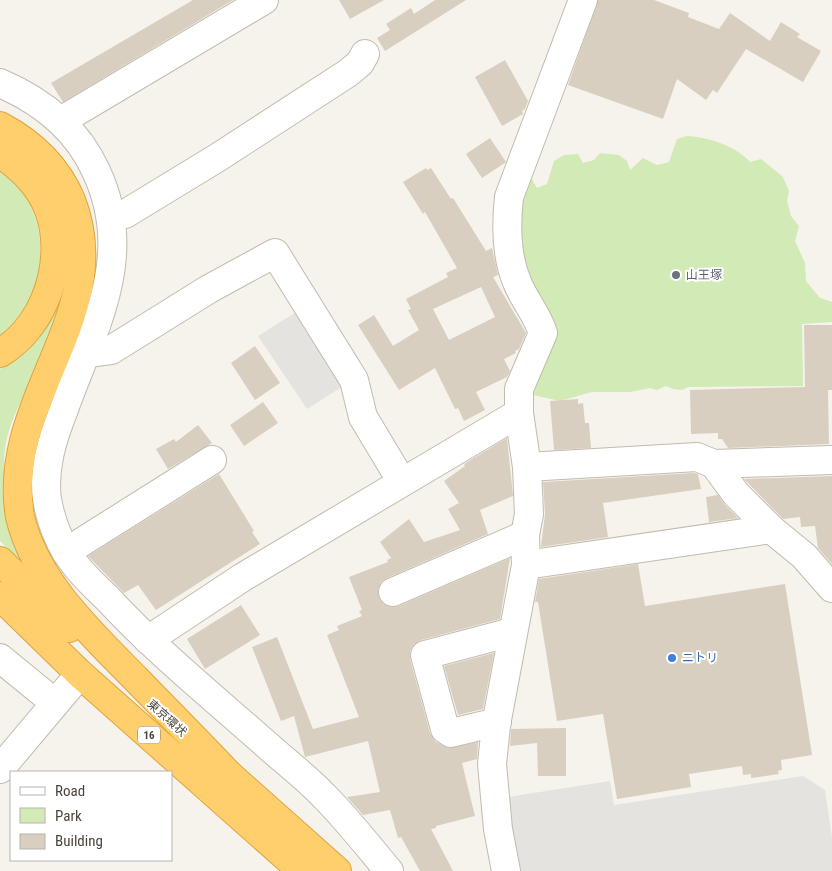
<svg xmlns="http://www.w3.org/2000/svg" width="832" height="871" viewBox="0 0 832 871" font-family="'Roboto Condensed','Noto Sans JP',sans-serif">
<style>
.green{fill:#d2eab5}
.parking{fill:#e5e3e0}
.building{fill:#d8cfc1;fill-rule:evenodd}
.lines{fill:none;stroke-linecap:round;stroke-linejoin:round}
.minor-casing{stroke:#c2bbae;stroke-width:30}
.highway-casing{stroke:#e0a43c;stroke-width:30}
.minor{stroke:#fff;stroke-width:28}
.highway{stroke:#ffcf6e;stroke-width:28}
.worship-dot{fill:#6b7280;stroke:#fff;stroke-width:2}
.shop-dot{fill:#3f7fe0;stroke:#fff;stroke-width:2}
.labels{text-anchor:middle;stroke-width:4;stroke-linejoin:round;paint-order:stroke}
.shield{fill:#fff;stroke:#817c74;stroke-width:1}
.shield-label{font-size:11px;font-weight:bold;fill:#4b4439}
.worship-label{font-size:12px;fill:#5b616d;stroke:#fff;text-anchor:start}
.shop-label{font-size:12px;fill:#366cbe;stroke:#fff;text-anchor:start}
.street-label{font-size:12px;fill:#4b4439;stroke:#fff}
</style>
<rect width="100%" height="100%" fill="#f6f3ec"/>
<g class="green">
<path d="M687 136C708 137 736 146 750 162L761 159 783 177 789 191 787 201 791 216 799 226 795 241 805 263 806 281 820 298 832 302V322L802 324 803 386 688 387 682 390 673 389 666 386 657 390 650 388 630 392H592L560 401 533 395 529 390 555 336 498 239 528 172 537 188 547 184 554 161 564 155 578 154 583 163 594 160 600 153 619 155 627 161 630 170 643 158 657 165 669 162 677 139Z"/>
<path d="M0 171C10 179 21 188 27 198 49 236 43 291 16 325 13 330 5 333 0 336Z"/>
<path d="M69 277C63 308 53 335 40 364 24 396 4 427 4 463 3 496 14 526 24 557L17 558 0 541V369L28 351 59 303Z"/>
</g>
<g class="parking">
<polygon points="301,309 348,383 307,409 258,336"/>
<polygon points="803,776 825,790 832,837 832,871 511,871 502,798 610,781 614,805"/>
</g>
<g class="building">
<polygon points="193,0 233,0 63,102 51,83"/>
<polygon points="339,0 384,0 350,19"/>
<polygon points="435,0 466,0 385,51 377,38 390,30 386,24 411,8 414,14"/>
<polygon points="598,0 654,0 689,13 688,17 719,29 730,13 770,41 781,22 800,34 797,37 821,51 803,82 746,49 717,93 713,90 706,100 677,79 663,119 568,85"/>
<polygon points="505,60 528,101 525,109 522,111 523,114 502,126 475,77"/>
<polygon points="490,138 506,162 482,178 466,154"/>
<path d="M426 168 427 170 431 168 451 199 453 198 486 251 492 248 498 275 493 277 526 333 519 349 515 351 516 353 504 359 510 371 507 377 476 392 485 410 464 421 458 408 455 409 435 368 399 390 358 325 374 315 393 346 419 330 408 310 411 309 406 299 448 277 446 273 457 268 425 212 423 214 403 182ZM481 287 495 317 449 340 433 309Z"/>
<polygon points="804,325 832,325 832,390 828,390 829,444 728,448 722,439 718,439 718,433 691,434 690,390 805,387"/>
<polygon points="255,346 280,383 255,400 231,363"/>
<polygon points="578,399 578,404 583,403 585,423 589,423 591,448 554,450 550,401"/>
<polygon points="263,402 278,423 244,446 230,425"/>
<polygon points="198,425 212,443 168,469 156,449 174,439 176,442"/>
<polygon points="507,438 513,496 480,510 488,534 387,578 381,582 378,590 379,598 383,604 391,607 399,606 510,558 500,619 421,640 414,644 410,651 410,659 430,733 436,742 449,748 478,742 477,759 462,763 475,816 436,826 436,828 431,829 453,871 420,871 401,837 398,838 390,810 363,815 347,797 380,792 368,741 305,757 294,716 281,721 252,647 277,637 313,729 359,717 327,635 339,630 337,626 362,616 359,611 362,610 349,577 388,562 387,560 391,558 380,542 409,519 424,542 460,530 448,509 459,503 444,481 465,466 464,464"/>
<polygon points="694,473 698,474 701,489 603,503 608,537 541,547 545,514 543,482"/>
<polygon points="219,474 254,531 252,532 260,544 156,610 138,585 124,593 88,556"/>
<polygon points="832,476 832,564 818,548 815,526 801,527 800,517 783,519 744,479"/>
<polygon points="718,495 725,505 738,518 709,522 706,497"/>
<polygon points="638,564 645,606 785,584 812,755 781,760 782,770 778,771 779,774 751,778 751,774 743,775 742,766 689,774 691,787 617,799 603,714 557,721 538,602 535,602 539,579"/>
<polygon points="241,605 260,635 205,669 187,639"/>
<polygon points="494,653 483,709 458,715 444,666"/>
<polygon points="566,728 566,776 538,776 537,743 510,746 511,729"/>
</g>
<g class="lines">
<defs>
<g id="minor">
<path d="M0 83C42 101 77 129 96 171 137 258 92 330 63 412 52 440 43 469 47 499 51 522 60 545 74 563 83 576 96 587 108 599 157 652 214 698 268 746 287 763 307 778 324 796 347 819 368 846 389 871"/>
<polyline points="63,122 69,116 264,0"/>
<polyline points="111,216 125,214 217,158 348,73 360,63 365,54"/>
<polyline points="87,353 111,350 209,289 275,253 354,380 363,417 402,482"/>
<polyline points="714,464 832,460"/>
<polyline points="527,467 697,457 714,464 736,494 771,529 804,556 832,588"/>
<polyline points="66,552 212,460"/>
<polyline points="526,565 771,529"/>
<polyline points="393,592 525,535"/>
<polyline points="148,640 243,577 519,413"/>
<polyline points="0,658 55,703"/>
<polyline points="497,722 451,733 445,729 425,655 512,632"/>
<polyline points="0,769 80,674"/>
<path d="M506 871 498 829 492 764 496 725 526 565 525 535 529 514 527 467 519 413V389L543 333C537 314 524 300 517 282 506 256 506 224 509 197L583 0"/>
</g>
<g id="highway">
<path d="M0 126C32 143 57 167 71 200 116 315 0 399 20 517 36 583 91 633 136 679 168 712 200 744 231 777"/>
<path d="M0 153C21 168 40 185 49 210 67 260 46 326 0 353"/>
<polyline points="0,561 69,628"/>
<polyline points="0,596 80,674 302,871"/>
<polyline points="218,765 337,871"/>
</g>
</defs>
<use href="#minor" class="minor-casing"/>
<use href="#highway" class="highway-casing"/>
<use href="#minor" class="minor"/>
<use href="#highway" class="highway"/>
</g>
<circle class="worship-dot" cx="676" cy="275" r="5"/>
<circle class="shop-dot" cx="672" cy="658" r="5"/>
<g class="labels">
<rect class="shield" x="138" y="726.5" width="22" height="17" rx="4"/>
<g class="shield-label">
<text x="149" y="739">16</text>
</g>
<g class="worship-label">
<text x="686" y="279">山王塚</text>
</g>
<g class="shop-label">
<text x="682" y="662">ニトリ</text>
</g>
<g class="street-label">
<text transform="translate(167 718) rotate(42)" y="4">東京環状</text>
</g>
</g>
<rect x="10" y="771" width="162" height="90" fill="#ffffff" stroke="#b7b4b0"/>
<rect x="20" y="787" width="25" height="8" fill="#ffffff" stroke="#b7b4b0"/>
<text x="55" y="796" font-size="15" fill="#4b4439">Road</text>
<rect x="20" y="808" width="25" height="15" fill="#d2eab5" stroke="#b7b4b0"/>
<text x="55" y="821" font-size="15" fill="#4b4439">Park</text>
<rect x="20" y="834" width="25" height="15" fill="#d8cfc1" stroke="#b7b4b0"/>
<text x="55" y="846" font-size="15" fill="#4b4439">Building</text>
</svg>
